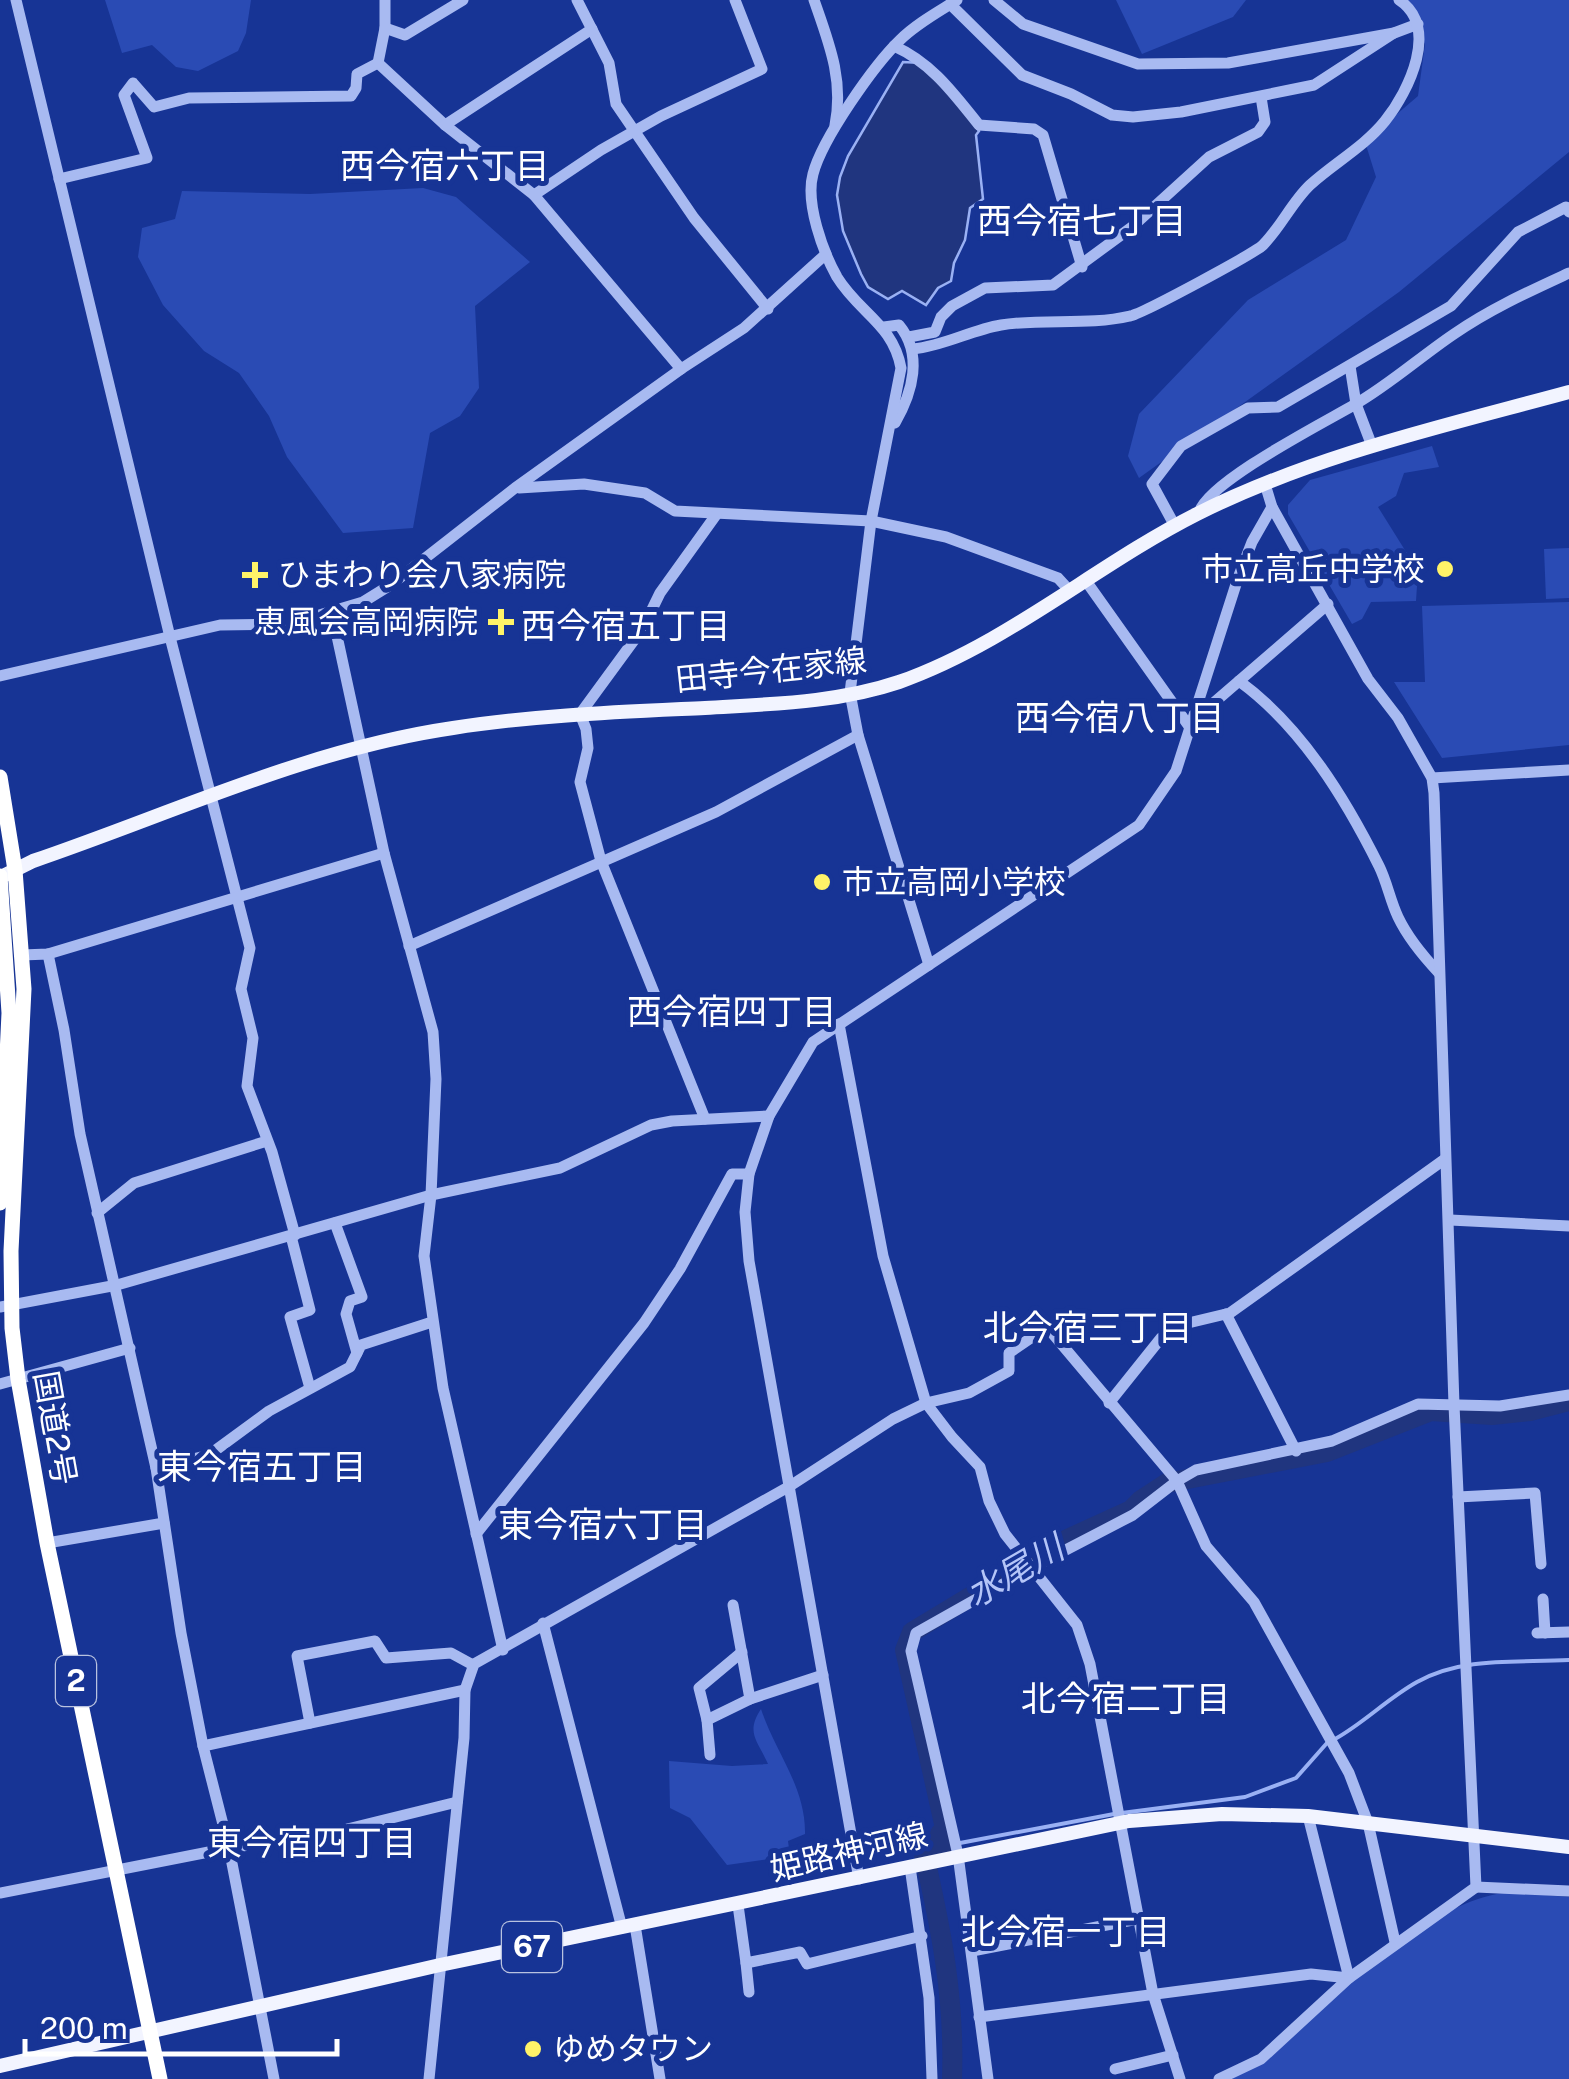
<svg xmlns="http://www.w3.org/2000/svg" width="1569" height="2079" viewBox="0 0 1569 2079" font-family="'Public Sans','Noto Sans JP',sans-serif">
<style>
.green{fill:#2a4bb4}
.water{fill:#20357f;stroke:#9ab1f4;stroke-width:2.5}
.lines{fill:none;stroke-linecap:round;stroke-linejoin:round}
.stream{stroke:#9ab1f4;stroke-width:4}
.river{stroke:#20357f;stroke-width:20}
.minor{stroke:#a8baf1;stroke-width:11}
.major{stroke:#f2f4ff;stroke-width:14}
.highway{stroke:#fff;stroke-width:15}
.poi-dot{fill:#fff368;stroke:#173495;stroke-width:4}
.labels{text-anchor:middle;stroke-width:10;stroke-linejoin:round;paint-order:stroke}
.shield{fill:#173495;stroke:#b9c2df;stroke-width:2.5}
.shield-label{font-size:30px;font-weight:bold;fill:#fff}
.poi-label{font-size:32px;fill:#fff;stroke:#173495;text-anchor:start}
.street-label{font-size:32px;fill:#fff;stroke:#173495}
.neighbourhood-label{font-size:35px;fill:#fff;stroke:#173495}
.water-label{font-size:35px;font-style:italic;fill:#b4c5f8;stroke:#173495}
</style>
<rect width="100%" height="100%" fill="#173495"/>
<g class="green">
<polygon points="105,0 251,0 246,33 238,51 198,71 176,67 152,45 122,53"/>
<polygon points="1116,0 1246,0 1233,17 1142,54"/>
<polygon points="1400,0 1569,0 1569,152 1399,292 1139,478 1128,456 1139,414 1248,300 1346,240 1376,177 1366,145 1376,132 1418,96 1425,44"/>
<polygon points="423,188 456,197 530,262 475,306 479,388 460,416 430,433 413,528 343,533 287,457 269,416 239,373 204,351 163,305 138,257 142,228 175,219 182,191 310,194"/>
<polygon points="1432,446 1439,467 1404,473 1396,496 1378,507 1418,571 1416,601 1371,602 1362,619 1352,624 1288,514 1288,505 1310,480"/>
<polygon points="1569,548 1569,598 1546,599 1544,549"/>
<polygon points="1569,602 1569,745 1442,758 1394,682 1425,682 1422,606"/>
<path d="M761 1709C775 1752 806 1787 805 1834L788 1841 790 1856 727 1865 690 1818 670 1808 669 1761 732 1766 768 1764C758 1741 745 1733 761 1709Z"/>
<path d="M1510 1892 1569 1897V2079H1228C1261 2054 1295 2029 1327 2003 1381 1960 1438 1900 1510 1892Z"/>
</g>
<polygon class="water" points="903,62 921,63 953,96 979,131 976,135 983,199 970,208 965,240 954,263 951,281 938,288 926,305 902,291 888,299 868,287 861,274 843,231 837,195 840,177 848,156"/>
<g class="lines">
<g class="stream">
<path d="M1335 1739C1364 1723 1388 1698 1417 1682 1463 1656 1519 1663 1569 1660"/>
<polyline points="960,1843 1114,1814 1245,1797 1296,1778 1327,1743"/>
</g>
<path class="river" d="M952 2079C955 1998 941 1928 923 1850L943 1846 940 1834 945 1828 905 1650 912 1632 1061 1542 1131 1510 1141 1500 1167 1483 1327 1452 1431 1411 1492 1415 1530 1411 1569 1401"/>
<g class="minor">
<polyline points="16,0 170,637 250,948 241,989 253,1038 247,1086 272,1152 295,1235"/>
<polyline points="577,0 609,63 616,104 694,218 768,309"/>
<path d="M814 0C829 43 844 80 835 125"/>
<polyline points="994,0 1023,24 1138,64 1228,63 1394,33 1418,24"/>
<polyline points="950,4 1022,75 1071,94 1112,115 1133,117 1181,112 1314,85 1394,33"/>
<polyline points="385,28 405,35 463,0"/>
<path d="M894 46C932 63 954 94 979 125L1034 129 1043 135 1082 267"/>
<polyline points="378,63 445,125 534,195 681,369"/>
<polyline points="378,63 385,28 385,0"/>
<polyline points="445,125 592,29"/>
<polyline points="59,179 147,158 124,95 133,83 154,107 189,98 351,96 356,88 357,74 378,63"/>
<polyline points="534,195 601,150 661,116 762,69 735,0"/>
<path d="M884 327 899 325C923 354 913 392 895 423"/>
<polyline points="909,337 935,332 941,317 952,306 985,288 1053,285 1132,227 1209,157 1258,132 1265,122 1261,97"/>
<path d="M913 349C944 346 971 330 1001 325 1043 318 1088 326 1130 316 1142 314 1255 253 1263 245 1281 227 1292 202 1310 185 1334 163 1364 147 1385 121 1409 91 1440 27 1399 0"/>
<polyline points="1350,366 1356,404 1372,446"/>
<polyline points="519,488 584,484 645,493 675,511 871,521 946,537 1058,578 1069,590"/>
<path d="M1199 513C1206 483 1323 423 1354 405 1389 385 1420 357 1454 334 1490 309 1530 291 1569 273"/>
<polyline points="1175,526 1152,484 1181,446 1248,408 1278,407 1451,306 1518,232 1566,207 1569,212"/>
<polyline points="1086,581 1191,729"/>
<polyline points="332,613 384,853 433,1032 436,1079 431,1195 424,1256 443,1388 503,1650"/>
<polyline points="0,676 220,625 289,624 363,602 392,584 515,488 681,369 744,328 826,254"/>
<path d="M1239 681C1301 726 1345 798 1379 866 1387 882 1390 900 1398 917 1408 938 1423 956 1439 973"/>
<polyline points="1195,719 1328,604"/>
<polyline points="1432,778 1569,770"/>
<polyline points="409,946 716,812 858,735"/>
<polyline points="48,954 64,1030 80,1134 156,1468 181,1633 203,1746 229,1848 274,2079"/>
<polyline points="22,955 48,954 384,853"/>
<path d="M929 965 858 735 850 693 871 521 901 368C893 324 859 313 837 277 823 252 805 203 813 174 822 139 874 65 900 40 916 24 938 12 957 0"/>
<polyline points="839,1024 883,1256 926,1403 952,1437 980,1467 989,1501 1005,1534 1077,1625 1090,1664 1153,1994 1180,2079"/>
<polyline points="705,1119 601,861 580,782 588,748 586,729 580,714 643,628 660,593 716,515"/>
<polyline points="97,1213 134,1183 267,1141"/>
<polyline points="1450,1220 1569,1226"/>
<polyline points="335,1223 362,1297 350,1301 346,1314 357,1353"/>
<polyline points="291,1236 310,1310 290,1317 310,1388"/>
<polyline points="0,1307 117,1285 431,1195 560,1168 651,1125 672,1121 769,1116"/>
<polyline points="1226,1314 1296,1451"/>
<polyline points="0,1384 130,1348"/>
<polyline points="1109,1403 1161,1338 1184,1324 1230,1313 1445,1159"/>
<polyline points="156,1468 209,1455 269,1411 350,1367 361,1345 432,1322"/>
<polyline points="1458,1497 1535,1493 1541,1564"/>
<polyline points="476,1534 644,1323 680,1269 732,1174 749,1174"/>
<polyline points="47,1543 164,1523"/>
<polyline points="1543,1599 1545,1633"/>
<polyline points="733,1605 750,1699"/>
<polyline points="543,1623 622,1928"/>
<polyline points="1537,1633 1569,1632"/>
<polyline points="707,1720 750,1699 823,1675"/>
<polyline points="310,1723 297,1656 375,1641 386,1658 451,1653 473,1665"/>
<polyline points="203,1746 465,1690"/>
<polyline points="710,1755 707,1720 699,1688 742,1652"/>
<polyline points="910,1867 929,1998 932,2079"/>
<polyline points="859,1879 749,1261 745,1212 749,1174 769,1116 813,1042 1139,825 1176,771 1238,578 1252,542 1272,507"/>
<polyline points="1476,1887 1569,1891"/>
<polyline points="0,1893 229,1848 331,1833 457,1802"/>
<polyline points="738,1905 746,1963 800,1952 807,1964 922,1936"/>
<polyline points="635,1925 660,2079"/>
<polyline points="1395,1942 1368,1823 1349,1773 1254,1602 1206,1546 1177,1481 1196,1470 1332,1441 1418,1404 1500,1406 1569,1395"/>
<polyline points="972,1951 1138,1919"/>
<polyline points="746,1963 749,1992"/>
<polyline points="979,2017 1311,1974 1349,1978 1308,1816"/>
<polyline points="1115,2069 1173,2055"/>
<polyline points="429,2079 464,1738 465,1690 474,1664 790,1486 893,1419 926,1403 969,1393 1009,1371 1009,1353 1047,1327 1177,1481 1133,1515 1033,1567 916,1633 911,1651 958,1855 988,2079"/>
<polyline points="1219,2079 1261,2059 1349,1978 1476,1887 1454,1405 1434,793 1432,778 1398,718 1368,679 1272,507 1265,484"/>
</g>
<g class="major">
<path d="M5 875 33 861C171 814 308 749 453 728 536 715 621 712 705 708 769 704 837 703 899 682 1007 644 1096 565 1197 514 1314 455 1444 426 1569 392"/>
<polyline points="0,2066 440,1965 1129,1821 1222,1814 1308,1816 1569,1847"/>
</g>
<g class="highway">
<polyline points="0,777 15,870 24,989 11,1251 12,1328 18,1379 47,1543 160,2079"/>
<polyline points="0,876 9,1013 0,1203"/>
</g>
</g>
<g class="poi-dot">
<circle cx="1445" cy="569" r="10"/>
<path d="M250 560h10v10h10v10h-10v10h-10v-10h-10v-10h10z"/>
<path d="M496 607h10v10h10v10h-10v10h-10v-10h-10v-10h10z"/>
<circle cx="822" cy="882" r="10"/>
<circle cx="533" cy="2049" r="10"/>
</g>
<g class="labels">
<g class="shield">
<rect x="56" y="1656" width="40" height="50" rx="8"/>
<rect x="502" y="1922" width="60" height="50" rx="8"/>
</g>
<g class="shield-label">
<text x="76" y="1691">2</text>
<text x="532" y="1957">67</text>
</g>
<g class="poi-label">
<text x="1425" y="580" text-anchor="end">市立高丘中学校</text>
<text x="278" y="586">ひまわり会八家病院</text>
<text x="478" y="633" text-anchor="end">恵風会高岡病院</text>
<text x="842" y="893">市立高岡小学校</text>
<text x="553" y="2060">ゆめタウン</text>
</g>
<g class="street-label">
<text transform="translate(771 670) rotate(-6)" y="11">田寺今在家線</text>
<text transform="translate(55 1428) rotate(80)" y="11">国道2号</text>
<text transform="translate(849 1852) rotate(-13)" y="11">姫路神河線</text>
</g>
<g class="neighbourhood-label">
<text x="445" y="178">西今宿六丁目</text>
<text x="1082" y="233">西今宿七丁目</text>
<text x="626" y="638">西今宿五丁目</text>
<text x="1120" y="730">西今宿八丁目</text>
<text x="732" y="1024">西今宿四丁目</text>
<text x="1088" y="1340">北今宿三丁目</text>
<text x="262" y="1479">東今宿五丁目</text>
<text x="603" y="1537">東今宿六丁目</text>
<text x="1126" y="1711">北今宿二丁目</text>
<text x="312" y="1855">東今宿四丁目</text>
<text x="1066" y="1944">北今宿一丁目</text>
</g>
<g class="water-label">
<text transform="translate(1015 1571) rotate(-30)" y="12">水尾川</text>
</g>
</g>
<path d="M25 2039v15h312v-15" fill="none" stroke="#ffffff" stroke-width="5"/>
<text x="40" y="2039" font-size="30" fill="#ffffff" stroke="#173495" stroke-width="8" paint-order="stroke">200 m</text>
</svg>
